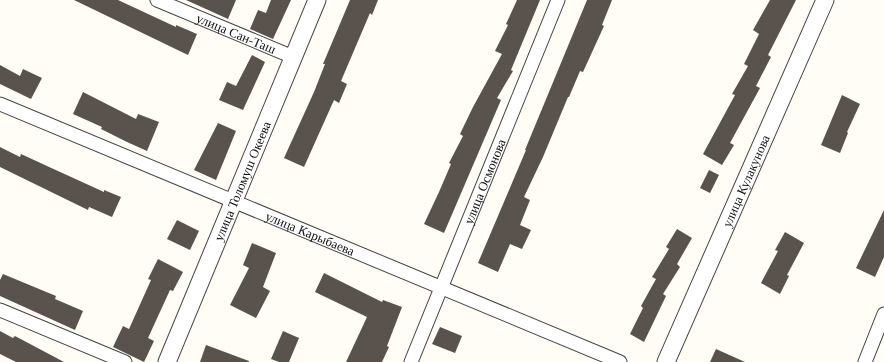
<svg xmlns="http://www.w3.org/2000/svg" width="884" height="362" viewBox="0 0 884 362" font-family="Georgia,serif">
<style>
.building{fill:#5a524d}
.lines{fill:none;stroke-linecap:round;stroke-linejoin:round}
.minor-casing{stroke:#444;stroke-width:15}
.tertiary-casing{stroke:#444;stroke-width:19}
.minor{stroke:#fff;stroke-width:13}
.tertiary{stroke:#fff;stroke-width:17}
.labels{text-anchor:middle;stroke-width:4;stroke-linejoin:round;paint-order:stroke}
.street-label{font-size:13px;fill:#111;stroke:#fff}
</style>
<rect width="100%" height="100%" fill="#fffdf5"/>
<g class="building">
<polygon points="74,0 118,0 176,27 176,25 197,34 188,55"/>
<polygon points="186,0 236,0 228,19"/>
<polygon points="271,0 291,0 273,39 250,29 258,10 266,13"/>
<polygon points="350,0 378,0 372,15 370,13 341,81 347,84 339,103 334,100 304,167 284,158 314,92 325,64 323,64"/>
<polygon points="517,0 540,0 511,70 513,71 497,98 501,100 444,233 424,224 439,192 451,164 449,163 463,136 460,134 473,107 502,54 495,51 508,25 506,24"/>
<polygon points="587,0 612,0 602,25 604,26 583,72 580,71 569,97 568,97 543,157 524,197 530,200 520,225 531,230 522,249 510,244 498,272 478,263 526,150 525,150"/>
<polygon points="770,0 796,0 768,55 771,57 756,86 760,88 730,143 734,145 722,165 703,154 735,95 732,94 748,66 744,64 759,34 753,30"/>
<polygon points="252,55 265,62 243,110 219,100 227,82 236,86"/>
<polygon points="0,65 20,76 23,69 42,78 31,99 0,84"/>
<polygon points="83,92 136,119 138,114 159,122 147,151 127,142 101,129 102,127 73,114"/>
<polygon points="842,95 860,104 847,132 848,133 840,153 821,145"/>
<polygon points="218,123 236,131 216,180 194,170"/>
<polygon points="0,147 20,157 21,154 47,166 104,192 104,190 121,197 112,217 89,207 88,210 0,167"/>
<polygon points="709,170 719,175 710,193 700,188"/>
<polygon points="884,210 884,257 875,277 856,268"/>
<polygon points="177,220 199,231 190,250 167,239"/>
<polygon points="677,229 692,238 677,264 680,267 663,294 666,296 644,342 630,334 643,308 641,306 656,279 652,277 669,249 666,247"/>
<polygon points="785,232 804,243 787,275 789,276 780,294 761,283 778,251 775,250"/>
<polygon points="252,243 276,253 263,287 270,291 256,318 230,305 249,268 243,265"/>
<polygon points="158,259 183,272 173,291 170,290 148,338 154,341 144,362 113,347 123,326 129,329 151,280 148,279"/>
<polygon points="324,273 382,302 383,300 402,307 387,346 389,347 382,362 346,362 367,317 315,292"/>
<polygon points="3,274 56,296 55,299 83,311 75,330 0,296 0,280"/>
<polygon points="440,327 462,336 455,353 432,344"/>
<polygon points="0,331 13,338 15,336 64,362 16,362 0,354"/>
<polygon points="283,331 299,338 289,362 279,362 271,359"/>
<polygon points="206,345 249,361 249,362 200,362"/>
<polygon points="716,349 745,362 710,362"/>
</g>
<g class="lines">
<defs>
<g id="minor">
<path id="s1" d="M157 0 293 57"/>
<path id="s2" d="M0 104 620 362"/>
<polyline points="0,310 125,362"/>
<path id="s3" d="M411 362 558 0"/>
<polyline points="865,362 884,314"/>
</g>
<g id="tertiary">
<path id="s4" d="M167 362 317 0"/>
<path id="s5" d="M666 362 825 0"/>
</g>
</defs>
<use href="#minor" class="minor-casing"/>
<use href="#tertiary" class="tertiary-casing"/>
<use href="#minor" class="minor"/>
<use href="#tertiary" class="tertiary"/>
</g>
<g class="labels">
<g class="street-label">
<text dy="5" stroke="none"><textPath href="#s1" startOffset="86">улица Сан-Таш</textPath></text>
<text dy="5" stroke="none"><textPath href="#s4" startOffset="196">улица Толомуш Океева</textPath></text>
<text dy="5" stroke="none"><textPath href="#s3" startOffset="195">улица Осмонова</textPath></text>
<text dy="5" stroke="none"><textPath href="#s5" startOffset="198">улица Кулакунова</textPath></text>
<text dy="5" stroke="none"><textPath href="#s2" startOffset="336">улица Карыбаева</textPath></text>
</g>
</g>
</svg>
